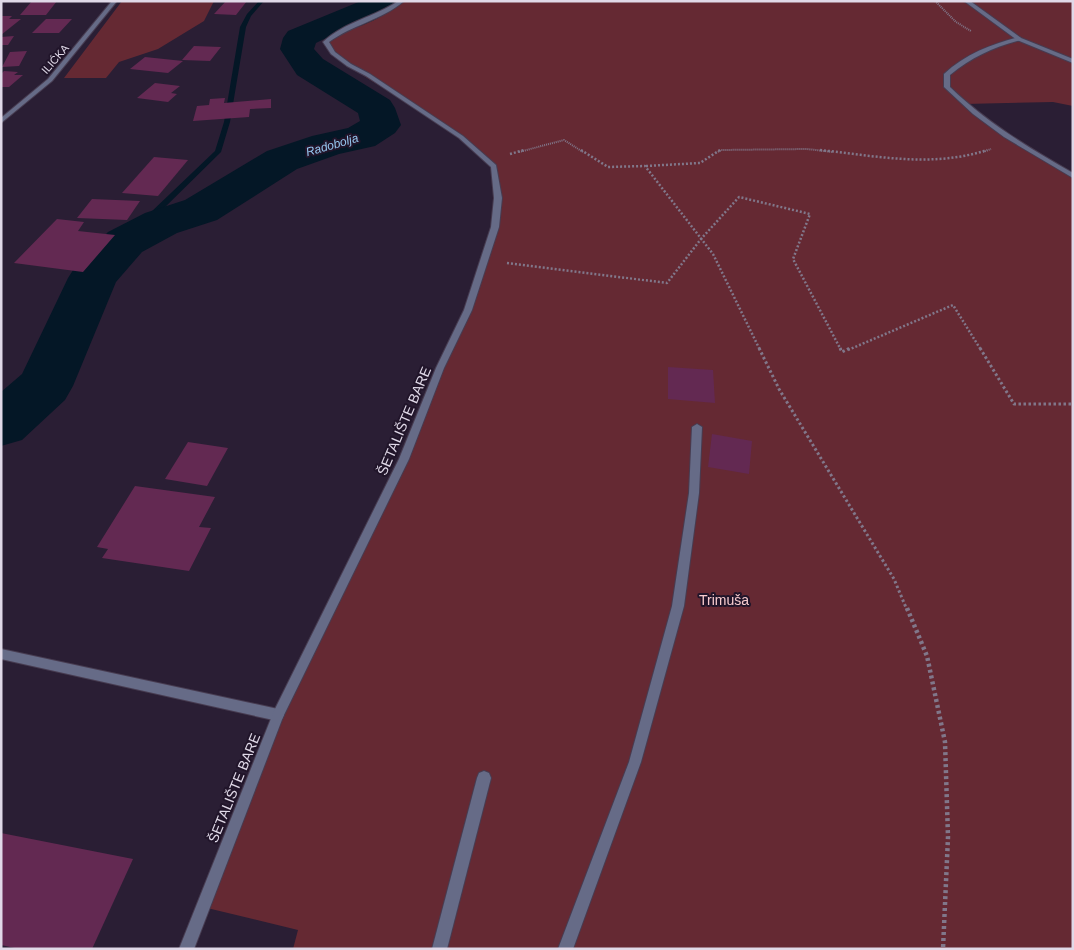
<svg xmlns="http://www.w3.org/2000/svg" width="1074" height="950" viewBox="0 0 1074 950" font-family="Arial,sans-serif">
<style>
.green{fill:#652933}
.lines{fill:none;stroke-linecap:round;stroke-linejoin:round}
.stream{fill:#041726;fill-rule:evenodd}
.river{fill:#041726;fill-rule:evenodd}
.building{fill:#632952}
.service-casing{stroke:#473c51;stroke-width:2}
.minor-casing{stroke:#473c51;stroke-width:2}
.tertiary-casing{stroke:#473c51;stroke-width:2}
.path-far3{stroke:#81778a;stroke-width:2;stroke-dasharray:1 1;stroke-linecap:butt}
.path-far2{stroke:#81778a;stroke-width:2.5;stroke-dasharray:2 2;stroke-linecap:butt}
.path-far1{stroke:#81778a;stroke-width:3;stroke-dasharray:2.5 2.5;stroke-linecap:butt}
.path{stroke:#81778a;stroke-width:4.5;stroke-dasharray:3 3;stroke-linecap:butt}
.service{fill:#666b87;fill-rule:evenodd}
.minor{fill:#666b87;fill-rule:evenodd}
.tertiary{fill:#666b87;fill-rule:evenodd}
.labels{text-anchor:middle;stroke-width:4;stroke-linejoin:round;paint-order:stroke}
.far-street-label{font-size:11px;fill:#e0d9e8;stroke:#21152a}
.far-water-label{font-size:12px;font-style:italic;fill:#96c7f0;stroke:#21152a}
.street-label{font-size:14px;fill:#e0d9e8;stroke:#21152a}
.park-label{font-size:14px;fill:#f8cbce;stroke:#21152a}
</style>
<rect width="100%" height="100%" fill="#2a1e34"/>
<g class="green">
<polygon points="122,1 214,1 204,21 158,49 119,62 106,78 64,78"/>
<path d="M402 1H1073V106L1053 102 964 104 1000 132 1073 176V949H293L298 930 203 907 256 757 397 478 468 310 495 227 494 166C470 145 443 125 416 108 390 90 342 68 326 42Z"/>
</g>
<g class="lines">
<polygon class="stream" points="259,1 264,1 251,16 246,27 230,122 221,152 156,216 143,236 137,236 136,234 150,213 215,151 224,122 240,27 247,14"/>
<path class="river" d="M361 1H398C382 24 346 29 322 40L316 43 314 49 323 59 390 100 395 108 401 125 395 133 375 146 339 154 297 169 217 220 177 233 142 252 116 282 73 386 65 400 22 440 1 446V392L22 374 68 278 75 267 108 232 145 213 185 200 267 151 312 136 348 128 360 121 358 113 297 75 280 49 283 38 288 31Z"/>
</g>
<g class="building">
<polygon points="32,1 57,1 46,15 20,15"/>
<polygon points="226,1 247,1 236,15 214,14"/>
<polygon points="1,16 12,16 9,19 21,19 1,35"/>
<polygon points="46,19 72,19 59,33 32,33"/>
<polygon points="14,36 8,45 1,45 1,37"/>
<polygon points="194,46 221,47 210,61 182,60"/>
<polygon points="27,51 19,66 2,67 10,52"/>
<polygon points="145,57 183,61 168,73 130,69"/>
<polygon points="4,71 18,72 14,75 23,75 9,87 1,87 1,74"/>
<polygon points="155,83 180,86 171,93 177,94 168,102 137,98"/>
<polygon points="225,98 224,103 271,99 271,108 250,109 249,117 193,121 197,106 209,105 210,99"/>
<polygon points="154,157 188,160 158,196 122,193"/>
<polygon points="92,199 140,201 127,220 77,218"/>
<polygon points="57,219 84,222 78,231 115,235 83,272 14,263"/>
<polygon points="668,367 713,370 715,403 668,399"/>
<polygon points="712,434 752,441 749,474 708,467"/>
<polygon points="188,442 228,448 207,486 165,479"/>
<polygon points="135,486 215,497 199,527 211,528 189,571 102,558 108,549 97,547"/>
<polygon points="1,833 133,859 92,949 19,949 1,945"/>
</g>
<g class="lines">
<defs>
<g id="service">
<polygon points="697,424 702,427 699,493 684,606 641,762 573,949 558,949 629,762 672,606 689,493 692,427"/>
<polygon points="1,649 278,709 282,711 284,715 282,719 278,721 1,659"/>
<polygon points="484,771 489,773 491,778 447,949 432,949 477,778 479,773"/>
</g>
<g id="minor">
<polygon points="112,1 117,1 52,81 1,123 1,118 48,79"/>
<path d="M398 1H404C382 20 352 25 329 42L335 52 351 64 370 74 463 136 496 165 502 198 499 227 472 310 444 368 409 459 283 717 194 949H179L274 711 399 459 436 368 464 310 491 227 494 198 491 167 459 138 366 76 347 66 331 54 323 42C344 22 375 17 398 1Z"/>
<path d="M1019 37 1021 38V40C994 47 972 57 950 75V87C986 122 1029 148 1073 173V178L1004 137 973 114 944 87V74C965 54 992 44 1019 37Z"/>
</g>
<polygon id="tertiary" points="964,1 970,1 1021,38 1073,59 1073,63 1017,40"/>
</defs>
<use href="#service" class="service-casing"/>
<use href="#minor" class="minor-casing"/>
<use href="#tertiary" class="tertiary-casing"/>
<g class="path-far3">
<polyline points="935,1 956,22 971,31"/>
<polyline points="519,152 564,140 583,152"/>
<polyline points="718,152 721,150 807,149 833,152"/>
<polyline points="983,152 991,149"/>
</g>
<g class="path-far2">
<polyline points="581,150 608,167 645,166 713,254 760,350"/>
<path d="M820 150C876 156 933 168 987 150"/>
<polyline points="510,154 524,150"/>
<polyline points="646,166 700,163 720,150"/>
<polyline points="507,263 667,283 701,239 739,197 810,214 793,259 841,350"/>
<polyline points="848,350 953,305 981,350"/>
</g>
<g class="path-far1">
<polyline points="759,348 779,389 894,579 907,610"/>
<polyline points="840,348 842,352 850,348"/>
<polyline points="980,348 1014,404 1073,404"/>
</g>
<polyline class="path" points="907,608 927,656 945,742 948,837 943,949"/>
<use href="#service" class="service"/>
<use href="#minor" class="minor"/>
<use href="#tertiary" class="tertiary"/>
</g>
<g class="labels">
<g class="far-street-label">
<text transform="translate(55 59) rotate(-49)" y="4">ILIĆKA</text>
</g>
<g class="far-water-label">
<text transform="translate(332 145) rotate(-16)" y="4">Radobolja</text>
</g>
<g class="street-label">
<text transform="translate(404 421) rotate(-67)" y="5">ŠETALIŠTE BARE</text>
<text transform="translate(234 788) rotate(-68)" y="5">ŠETALIŠTE BARE</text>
</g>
<g class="park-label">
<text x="724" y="605">Trimuša</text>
</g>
</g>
<rect width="1074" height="950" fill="none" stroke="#e0d9e8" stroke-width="5"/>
</svg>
